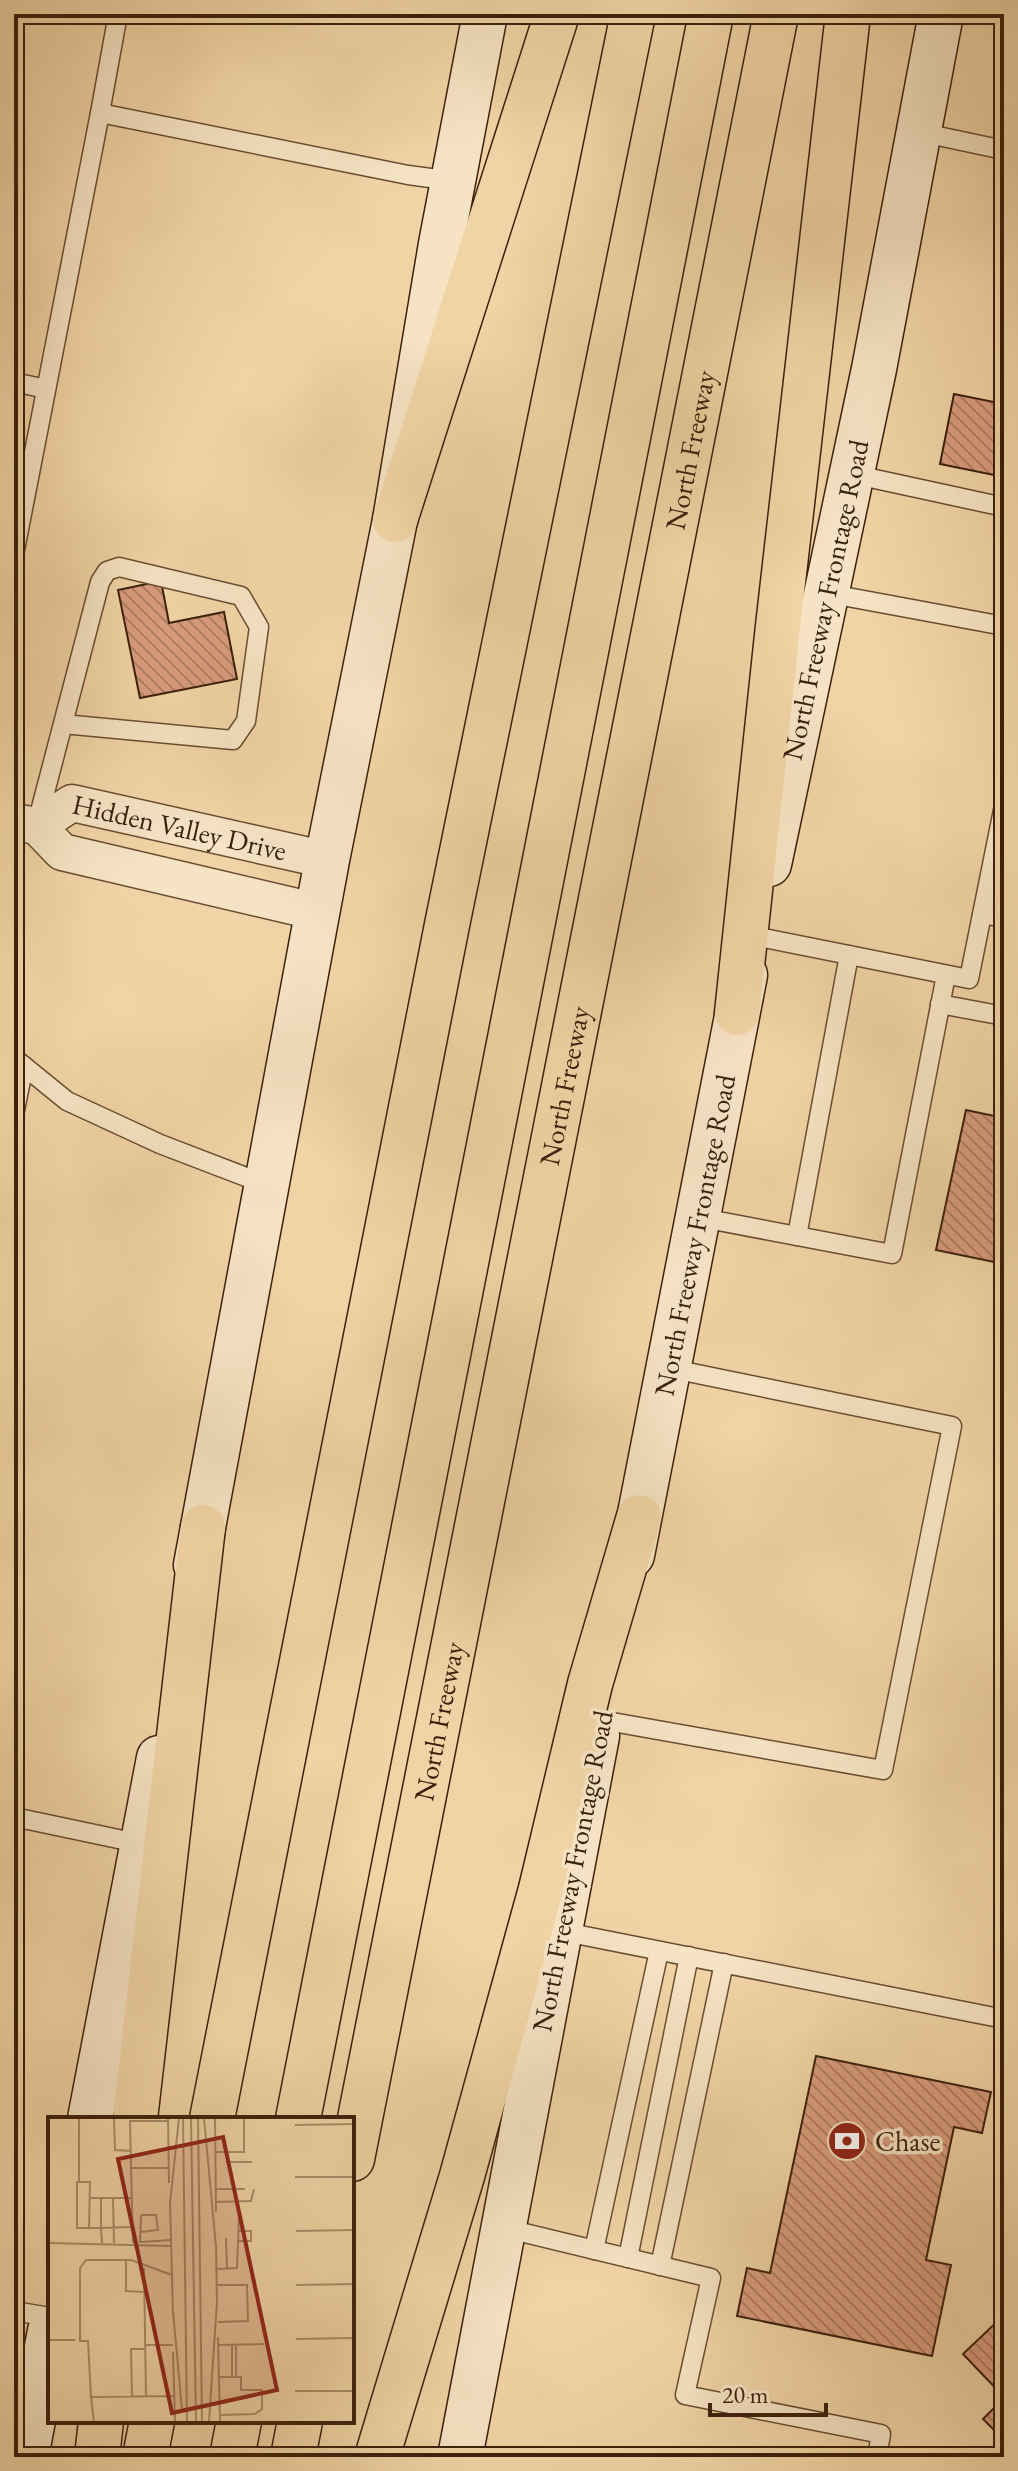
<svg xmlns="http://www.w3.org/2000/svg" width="1018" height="2471" viewBox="0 0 1018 2471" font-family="'EB Garamond',serif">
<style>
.building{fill:url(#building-back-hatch);stroke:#3d200c;stroke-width:2}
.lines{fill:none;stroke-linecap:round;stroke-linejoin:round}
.lane-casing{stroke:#6a4d32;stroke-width:21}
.street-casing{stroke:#6a4d32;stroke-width:39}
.secondary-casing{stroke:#3d200c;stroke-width:47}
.highway-casing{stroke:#3d200c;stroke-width:47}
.lane{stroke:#f6e3c4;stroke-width:18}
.street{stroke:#f6e3c4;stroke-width:36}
.secondary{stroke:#f6e3c4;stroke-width:44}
.highway{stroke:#f1d4a5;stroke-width:44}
.labels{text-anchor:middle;stroke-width:7;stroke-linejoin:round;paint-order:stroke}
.street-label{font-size:28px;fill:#3d200c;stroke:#f6e3c4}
.poi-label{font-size:28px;fill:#3d200c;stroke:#f6e3c4;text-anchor:start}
.inset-road{fill:none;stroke:#a98c68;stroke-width:2}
.view{fill:#8f2418;fill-opacity:0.15;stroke:#8f2418;stroke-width:4}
.inset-edge{fill:none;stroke:#3d200c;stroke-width:4}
</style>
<defs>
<pattern id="building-back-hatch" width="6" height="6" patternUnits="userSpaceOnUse" patternTransform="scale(2)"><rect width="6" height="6" fill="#d99c7d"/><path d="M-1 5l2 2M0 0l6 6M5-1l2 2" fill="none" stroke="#b17f65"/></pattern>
</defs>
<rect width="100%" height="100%" fill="#f1d4a5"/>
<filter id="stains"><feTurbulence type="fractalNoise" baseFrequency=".0025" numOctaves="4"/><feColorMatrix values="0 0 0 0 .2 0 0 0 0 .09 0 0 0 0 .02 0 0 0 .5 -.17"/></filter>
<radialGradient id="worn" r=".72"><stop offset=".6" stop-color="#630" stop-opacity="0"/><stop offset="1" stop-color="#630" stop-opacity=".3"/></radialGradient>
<g class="building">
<polygon points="954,394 1004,404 1004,477 940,464"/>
<polygon points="161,581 169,623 224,612 237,679 140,698 118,590"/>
<polygon points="966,1110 1004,1118 1004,1264 936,1250"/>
<polygon points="816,2056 991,2092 982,2133 954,2127 926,2260 951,2265 932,2356 737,2316 747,2268 770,2273"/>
<polygon points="1004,2315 1004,2397 963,2354"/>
<polygon points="1004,2398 1004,2440 983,2419"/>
</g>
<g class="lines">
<defs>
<g id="lane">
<polyline points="118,14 100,113 408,175 453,181"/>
<polyline points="919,132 1004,150"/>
<polyline points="14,382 46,389"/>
<polyline points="852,474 1004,507"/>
<polyline points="14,555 100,113"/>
<polyline points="826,593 1004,626"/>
<polyline points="37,823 100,582 107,571 119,567 241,596 259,627 246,721 233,740 63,724"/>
<polyline points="982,914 1004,918"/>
<polyline points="754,936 969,979 1004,805"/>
<polyline points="940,1004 1004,1016"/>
<polyline points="14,1058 67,1101 160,1144 267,1185"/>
<polyline points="14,1115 24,1066"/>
<polyline points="697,1217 892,1254 946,975"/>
<polyline points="797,1236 849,955"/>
<polyline points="601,1720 883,1770 952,1426 668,1368"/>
<polyline points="14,1817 142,1844"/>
<polyline points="560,1931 994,2017"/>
<polyline points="504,2228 711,2278 685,2395 881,2434 877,2457"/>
<polyline points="594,2250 659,1951"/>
<polyline points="628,2258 689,1956"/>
<polyline points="660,2266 724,1963"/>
<polyline points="14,2311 50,2317"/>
</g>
<g id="street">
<polyline points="14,822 37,826 62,852 318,912"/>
<path id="s1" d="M37 826 72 803 327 860"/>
</g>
<g id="secondary">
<path id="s2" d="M769 864 874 369 941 14"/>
<path id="s3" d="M632 1555 745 975"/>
<polyline points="196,1565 327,860 395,520 441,244 485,14"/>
<polyline points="90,2119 159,1758"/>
<polyline points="26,2457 50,2331"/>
<polyline points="460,2457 597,1736"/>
</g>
<g id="highway">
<polyline points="395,520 557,14"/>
<polyline points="737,1013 778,626 848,14"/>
<polyline points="135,2119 203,1527"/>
<polyline points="212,2119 447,925 633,14"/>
<polyline points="298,2119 711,14"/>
<path id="s4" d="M352 2159 776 14"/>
<polyline points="97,2457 101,2421"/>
<polyline points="145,2457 152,2421"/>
<polyline points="232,2457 239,2421"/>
<polyline points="293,2457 300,2421"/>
<polyline points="377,2457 462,2176 541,1889 590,1684 639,1517"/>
</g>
</defs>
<use href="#lane" class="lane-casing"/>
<use href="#street" class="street-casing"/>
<use href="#secondary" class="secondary-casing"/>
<use href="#highway" class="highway-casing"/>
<use href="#lane" class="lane"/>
<use href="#street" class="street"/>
<use href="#secondary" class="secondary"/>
<use href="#highway" class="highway"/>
</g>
<defs>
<symbol id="bank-disc" viewBox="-11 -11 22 22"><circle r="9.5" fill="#8f2418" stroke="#f6e3c4"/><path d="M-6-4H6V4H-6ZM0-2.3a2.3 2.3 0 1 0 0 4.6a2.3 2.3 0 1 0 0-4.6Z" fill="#fff"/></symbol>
</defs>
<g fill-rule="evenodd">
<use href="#bank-disc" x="825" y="2119" width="44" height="44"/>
</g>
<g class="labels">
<g class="street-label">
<text dy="10" stroke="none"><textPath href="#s4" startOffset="1742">North Freeway</textPath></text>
<text dy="10" stroke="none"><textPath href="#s2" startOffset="270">North Freeway Frontage Road</textPath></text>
<text dy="10" stroke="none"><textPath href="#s1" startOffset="152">Hidden Valley Drive</textPath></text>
<text dy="10" stroke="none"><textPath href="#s4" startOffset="1094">North Freeway</textPath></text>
<text dy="10" stroke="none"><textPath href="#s3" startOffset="326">North Freeway Frontage Road</textPath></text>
<text dy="10" stroke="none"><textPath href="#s4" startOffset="446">North Freeway</textPath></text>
<text transform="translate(572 1871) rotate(-79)" y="10">North Freeway Frontage Road</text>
</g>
<g class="poi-label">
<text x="875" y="2151">Chase</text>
</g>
</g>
<g transform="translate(48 2117)">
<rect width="306" height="306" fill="#f1d4a5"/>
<path class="inset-road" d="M66 1 67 33 83 34M120 1 121 66M135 1 139 305M143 1 148 305M150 1 154 305M156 1 168 130M167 1 168 95M120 4H82L83 51H121M247 8 306 7M168 35H196V1M179 35V45H204M83 51 85 126M247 60H306M31 65V1M168 72H197M42 81H84M53 81V111L84 110M65 81 66 126M122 83 125 198M168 85 203 84 206 72M122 87 131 1M41 111 42 65H29V111H53L54 126M248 114 306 113M178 121 179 151M189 124H203V114H191M93 125 123 123M0 126 123 129M92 126 93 99 94 98H108L110 113 93 115M168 128 169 187M78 143V174L96 175M96 151 98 279M169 152 189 151 191 100M124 158 83 143H38L32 151V224H40L43 280 126 279M169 168H199L200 204 170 205M248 168 306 167M125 194 134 293M170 220 172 305M248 222 306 221M0 223H27M97 228H125M170 228 216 227M184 228V260M188 228V260M125 235 127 305M171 260H193V273H214V292L207 297 172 298M247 274H306M43 280 46 305M84 280 83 232H97M161 305 169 184"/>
<path class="view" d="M175 20 229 273 124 296 70 42Z"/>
<rect width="306" height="306" class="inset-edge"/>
</g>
<rect width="1018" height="2471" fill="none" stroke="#f1d4a5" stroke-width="48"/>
<rect x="16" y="16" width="986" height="2439" fill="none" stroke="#3d200c" stroke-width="4"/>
<rect x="24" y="24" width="970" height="2423" fill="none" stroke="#3d200c" stroke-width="2"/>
<path d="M710 2403v12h116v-12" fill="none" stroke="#3d200c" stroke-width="4"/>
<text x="722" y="2403" font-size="24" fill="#3d200c" stroke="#f6e3c4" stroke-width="6" paint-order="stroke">20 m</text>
<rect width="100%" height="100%" filter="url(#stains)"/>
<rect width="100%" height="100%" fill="url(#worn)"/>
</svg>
